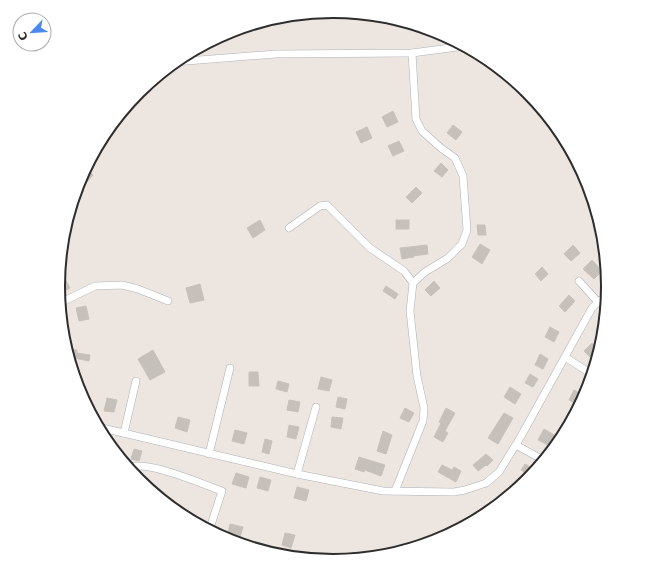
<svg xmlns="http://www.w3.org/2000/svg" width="667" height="573" viewBox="0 0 667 573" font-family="'DejaVu Sans',sans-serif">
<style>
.building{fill:#c6c0bb;stroke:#c9c1ba}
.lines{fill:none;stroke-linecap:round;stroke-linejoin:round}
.minor-casing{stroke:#adb1b8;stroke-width:8}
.minor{stroke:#fff;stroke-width:7}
.rim{fill:none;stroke:#2d2d2d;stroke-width:2}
</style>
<rect width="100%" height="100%" fill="#ede5e0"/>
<g class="building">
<polygon points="393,111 398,122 387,127 382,117"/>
<polygon points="453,125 462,132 456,140 447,133"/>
<polygon points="367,127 372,138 361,143 356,132"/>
<polygon points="399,141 404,151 393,156 388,146"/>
<polygon points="441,163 448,170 442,177 434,171"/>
<polygon points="86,168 93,175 87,182 81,177"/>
<polygon points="416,187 422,193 412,203 406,197"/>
<polygon points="260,220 265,230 253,238 247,228"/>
<rect x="396" y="220" width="13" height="9"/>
<polygon points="477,225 485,225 486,235 478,235"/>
<polygon points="480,244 490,250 482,264 472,257"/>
<polygon points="427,245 428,254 413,256 414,257 402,259 400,248"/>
<polygon points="573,245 580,253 571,261 564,254"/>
<polygon points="592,260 602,271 594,279 583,269"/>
<polygon points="542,267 548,274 541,281 535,274"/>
<polygon points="64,277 70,288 59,294 59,280"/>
<polygon points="434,281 440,288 431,296 425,290"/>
<polygon points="200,284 204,300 190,303 186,288"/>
<polygon points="386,286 398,294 395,299 383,291"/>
<polygon points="569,295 575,301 565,312 559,306"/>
<polygon points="86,306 89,319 79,321 76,308"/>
<polygon points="550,327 559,332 554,342 545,337"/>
<polygon points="592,343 598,350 590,357 584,351"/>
<polygon points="67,349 77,350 77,353 90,355 89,361 69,357"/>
<polygon points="153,350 165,372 150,380 138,359"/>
<polygon points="540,354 548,359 543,369 535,365"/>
<polygon points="249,372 258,372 259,386 249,386"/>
<polygon points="530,374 538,379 533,387 525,383"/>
<polygon points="321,377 332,380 329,391 318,389"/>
<polygon points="278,381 289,384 287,392 276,389"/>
<polygon points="510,387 521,394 515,404 504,397"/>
<polygon points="574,390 583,395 578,405 569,400"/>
<polygon points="338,397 347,399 345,409 336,407"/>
<polygon points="107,398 117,400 114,412 104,411"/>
<polygon points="289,400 300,402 298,412 287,410"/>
<polygon points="405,408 414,413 409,422 400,418"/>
<polygon points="446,408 455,413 445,431 448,433 443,442 434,437 441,423 439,422"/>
<polygon points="504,413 513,418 498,444 488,438"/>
<polygon points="178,417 190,420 187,432 175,428"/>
<polygon points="332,417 343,418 341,429 331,427"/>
<polygon points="289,425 299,427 296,439 287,437"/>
<polygon points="544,429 556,436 550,446 538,440"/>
<polygon points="235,430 247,433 244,444 232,441"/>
<polygon points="383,431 392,435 386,454 377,451"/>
<polygon points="265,439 272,441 269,454 262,452"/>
<polygon points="134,449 142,451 139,461 131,459"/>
<polygon points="486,454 493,460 487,466 486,465 478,471 473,465"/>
<polygon points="359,457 385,465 381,476 365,470 364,472 355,469"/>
<polygon points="525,464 536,470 532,476 521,470"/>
<polygon points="442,465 452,470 454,467 461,471 456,482 438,472"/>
<polygon points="236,473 249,477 246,488 232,484"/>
<polygon points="260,477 271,480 268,491 257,488"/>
<polygon points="297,487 309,490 306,501 294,498"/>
<polygon points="230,524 243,527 240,537 228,534"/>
<polygon points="285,533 295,535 291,548 282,545"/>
</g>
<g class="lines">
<defs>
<g id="minor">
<polyline points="412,53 416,119 422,131 441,148 455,158 463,176 467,230 462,244 448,258 425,272 413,283"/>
<polyline points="174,62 276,54 412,53 465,46"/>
<polyline points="77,187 80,190"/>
<polyline points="289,228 320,206 327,205 370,248 404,271 413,283 410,311 417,376 424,408 423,421 395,491"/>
<polyline points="579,281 598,302"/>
<polyline points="60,303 95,286 122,285 138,289 168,301"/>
<polyline points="565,357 593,375"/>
<polyline points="98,427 297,474 383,491 454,492 465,490 486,483 499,472 520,438 592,308 598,302 608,295"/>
<polyline points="124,433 136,381"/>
<polyline points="516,445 545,461"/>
<polyline points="209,454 230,368"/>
<path d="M128 468C146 459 202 484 222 491L209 531"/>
<polyline points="297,474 316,407"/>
<polyline points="466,526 472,522 482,518"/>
</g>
</defs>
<use href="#minor" class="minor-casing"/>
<use href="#minor" class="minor"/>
</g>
<path d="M0 0H667V573H0ZM65 286a268 268 0 1 1 536 0a268 268 0 1 1-536 0Z" fill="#fff" fill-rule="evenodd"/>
<path class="rim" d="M65 286a268 268 0 1 1 536 0a268 268 0 1 1-536 0Z"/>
<g transform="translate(32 32) rotate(245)"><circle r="19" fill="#ffffff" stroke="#ababab"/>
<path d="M0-3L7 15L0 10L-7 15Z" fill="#4b89ef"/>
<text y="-6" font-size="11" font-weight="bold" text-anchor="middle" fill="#2d2d2d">С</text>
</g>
</svg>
